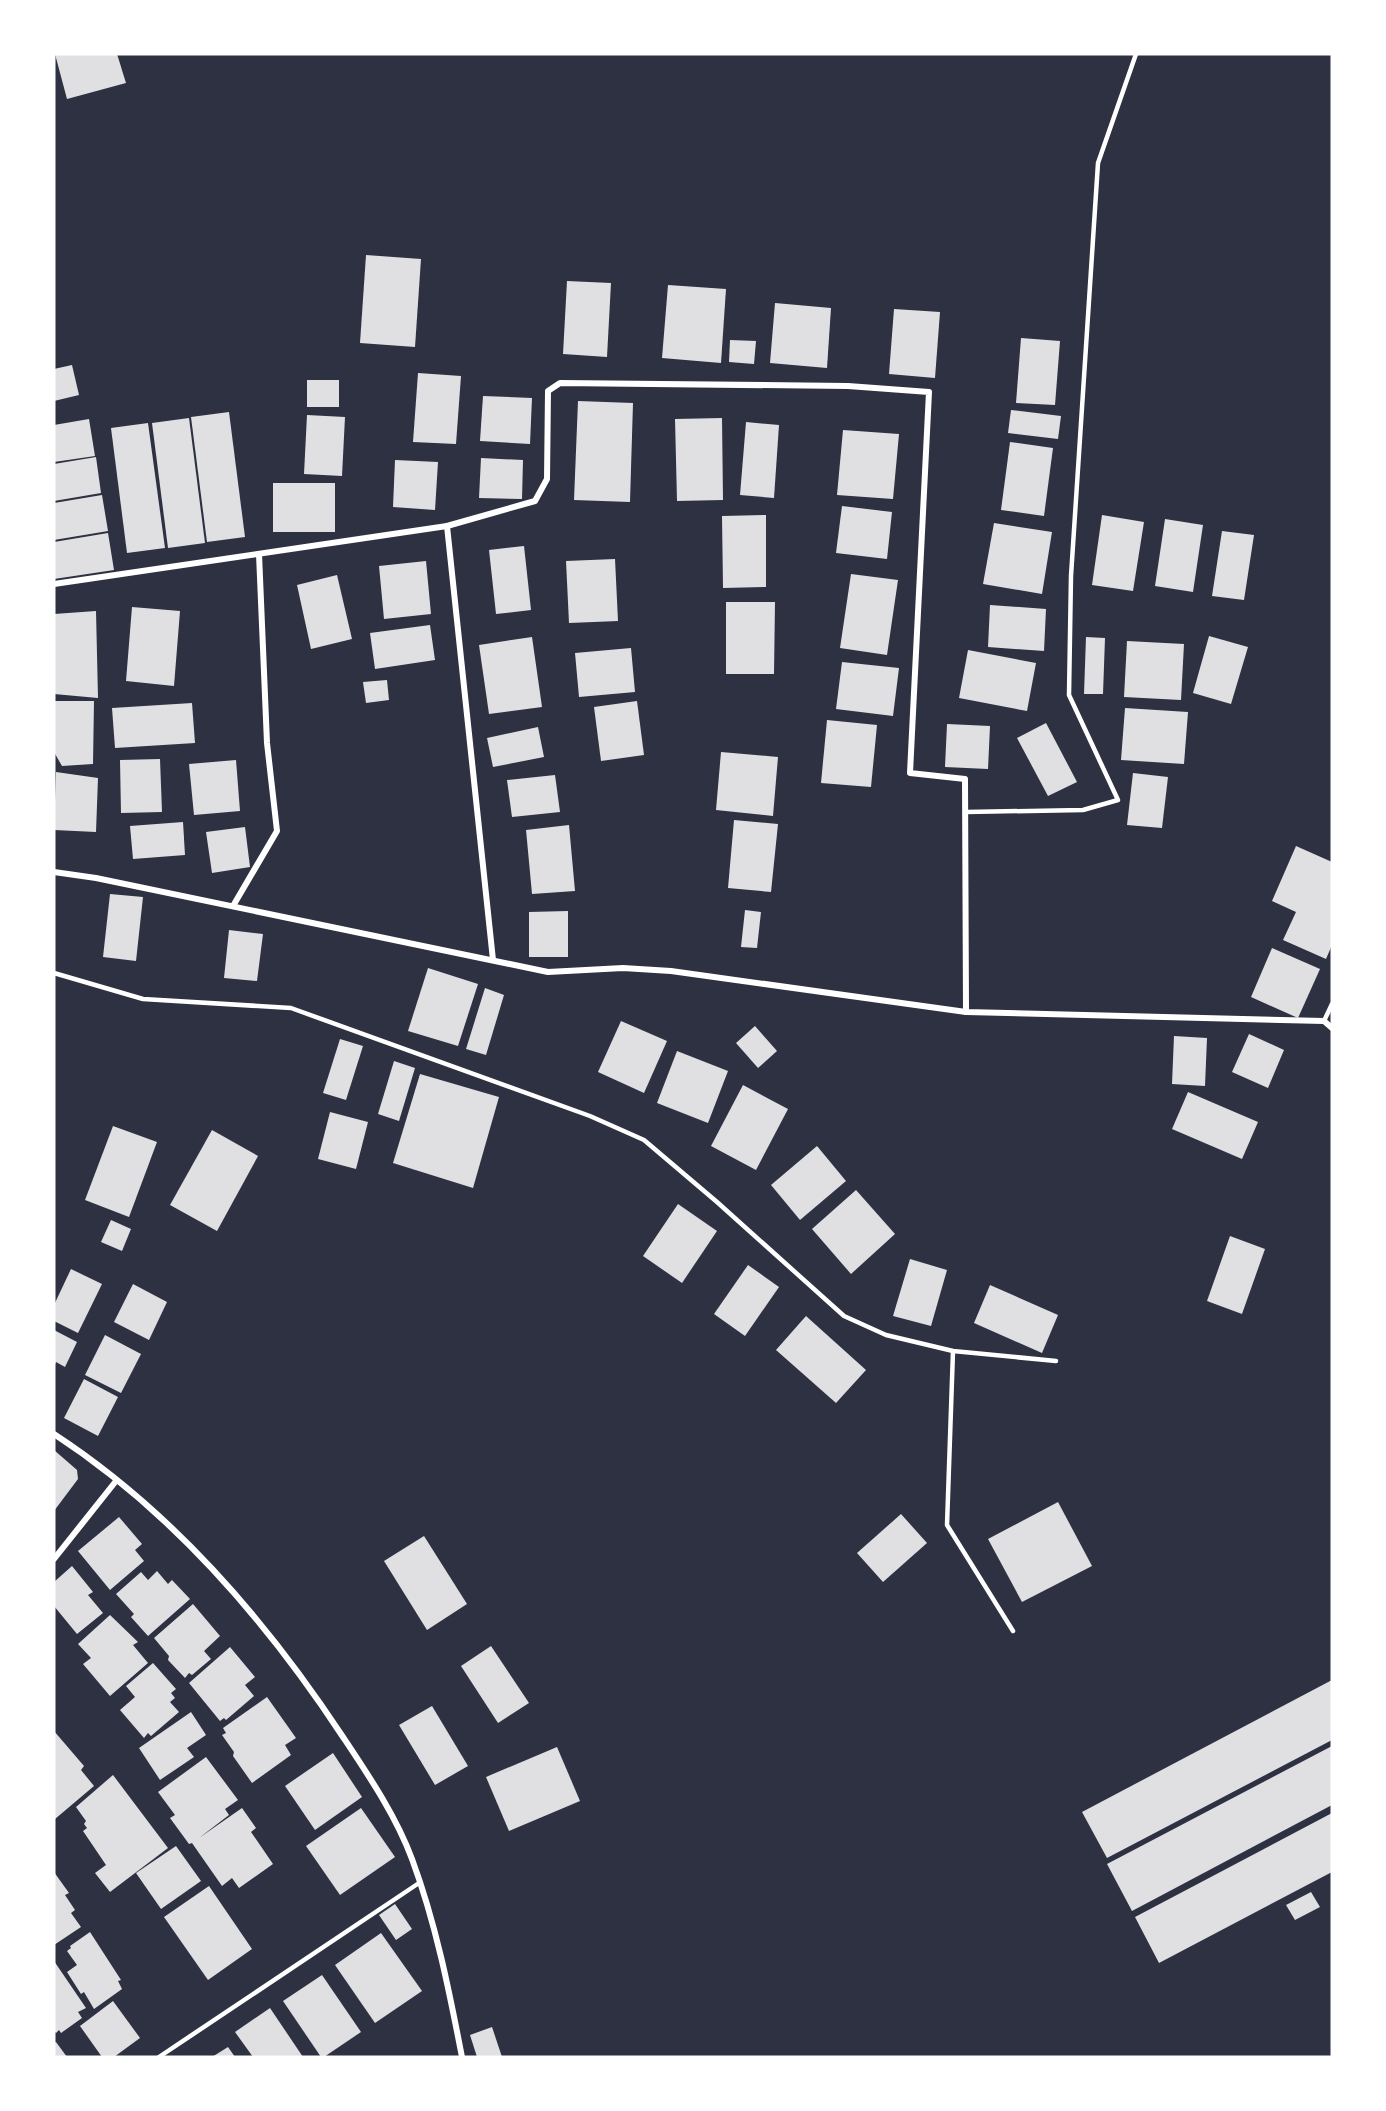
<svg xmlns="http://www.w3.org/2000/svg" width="1386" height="2111" viewBox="0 0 1386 2111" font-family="'IBM Plex Sans',sans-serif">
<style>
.building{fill:#e0e0e3}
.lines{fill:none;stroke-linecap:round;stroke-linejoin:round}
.service{stroke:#fff;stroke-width:4.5}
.minor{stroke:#fff;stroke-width:6}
</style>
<rect width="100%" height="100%" fill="#2d3142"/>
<g class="building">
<polygon points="55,54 117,54 126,83 67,99"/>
<polygon points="366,255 421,259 415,347 360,343"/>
<polygon points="567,281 611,283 607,357 563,354"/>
<polygon points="668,285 726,289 721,363 662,358"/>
<polygon points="775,303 831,308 827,368 770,363"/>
<polygon points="894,309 940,312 935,378 889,374"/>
<polygon points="1021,338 1060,341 1055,405 1016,403"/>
<polygon points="730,340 756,341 754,364 729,362"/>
<polygon points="72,365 79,395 54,401 54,369"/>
<polygon points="418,373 461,376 456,444 413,442"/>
<rect x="307" y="380" width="32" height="27"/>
<polygon points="483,396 532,398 530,444 480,441"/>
<polygon points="578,401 633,403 630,502 574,500"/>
<polygon points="1011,410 1061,416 1058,439 1008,433"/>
<polygon points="229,412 245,537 207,542 191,417"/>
<polygon points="307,415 345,417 342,476 304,474"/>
<polygon points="189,418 205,543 168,548 152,423"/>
<polygon points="722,418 723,500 677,501 675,419"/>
<polygon points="89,419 95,456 54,462 54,425"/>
<polygon points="746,422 779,425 774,498 740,495"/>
<polygon points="148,423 165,548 127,553 111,428"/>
<polygon points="843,430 899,434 893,499 837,495"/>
<polygon points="1010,442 1053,448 1044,516 1001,510"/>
<polygon points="96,457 101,493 54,501 54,464"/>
<polygon points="481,458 523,460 522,499 479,498"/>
<polygon points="395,460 438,462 435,510 393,507"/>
<rect x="273" y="483" width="62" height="49"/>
<polygon points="102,495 108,531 54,540 54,503"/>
<polygon points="842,506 892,512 887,559 836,553"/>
<polygon points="766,515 766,587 723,588 722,516"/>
<polygon points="1102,515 1144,522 1133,591 1092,585"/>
<polygon points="1165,519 1203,525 1193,592 1155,586"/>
<polygon points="994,523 1052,532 1042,594 983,584"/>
<polygon points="1222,531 1254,535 1244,600 1212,596"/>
<polygon points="108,533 114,570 54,579 54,542"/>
<polygon points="524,546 531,610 496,614 489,550"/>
<polygon points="615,559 618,621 569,623 566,561"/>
<polygon points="426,561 431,614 384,619 379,566"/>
<polygon points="851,574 898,580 887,655 840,648"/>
<polygon points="337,575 352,639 311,649 297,585"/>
<polygon points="726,602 775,602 774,674 726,674"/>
<polygon points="990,605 1046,609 1044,651 988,647"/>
<polygon points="132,607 180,611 174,686 126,681"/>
<polygon points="96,611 98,698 54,694 54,614"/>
<polygon points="430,625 435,660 375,669 370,633"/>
<polygon points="1209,636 1248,647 1231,704 1193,693"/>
<polygon points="532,637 542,707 489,714 479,645"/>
<polygon points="1086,637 1105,638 1103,694 1084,694"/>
<polygon points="1127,641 1184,644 1181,700 1124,697"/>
<polygon points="631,648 635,692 579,697 575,653"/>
<polygon points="968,650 1036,663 1027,711 959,698"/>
<polygon points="842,662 899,668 893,716 836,709"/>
<polygon points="387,680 389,700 366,703 363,682"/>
<polygon points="54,701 94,701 93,764 62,766 54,752"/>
<polygon points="637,701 644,755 601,761 594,707"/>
<polygon points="192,703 195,743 115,748 112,708"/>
<polygon points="1125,708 1188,712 1184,764 1121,760"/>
<polygon points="827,720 877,725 871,787 821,783"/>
<polygon points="1046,723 1077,782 1048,796 1017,738"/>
<polygon points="947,724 990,726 988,769 945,767"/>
<polygon points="538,727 544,757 493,767 487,738"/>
<polygon points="721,752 778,757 773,816 716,810"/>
<polygon points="160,759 162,812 121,813 120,760"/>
<polygon points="236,760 240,811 194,815 189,764"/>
<polygon points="56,772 98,778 96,832 54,830"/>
<polygon points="1133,773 1168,777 1162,828 1127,825"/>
<polygon points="555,775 560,812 512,817 507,780"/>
<polygon points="734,820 778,824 771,892 728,888"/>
<polygon points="183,822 185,855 133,859 130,826"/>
<polygon points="569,825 575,891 532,894 526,830"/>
<polygon points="245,827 250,867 212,873 206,832"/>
<polygon points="1296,846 1332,862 1332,945 1326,959 1283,940 1296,912 1272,901"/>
<polygon points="110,894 143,897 136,961 103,957"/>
<polygon points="745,910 761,912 757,948 741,947"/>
<polygon points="568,911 568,957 529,957 529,912"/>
<polygon points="229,930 263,934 257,981 224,978"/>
<polygon points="1272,948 1320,969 1298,1018 1251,997"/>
<polygon points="428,968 478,984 458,1046 408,1031"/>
<polygon points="485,988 504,995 486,1055 466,1049"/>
<polygon points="621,1021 667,1041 644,1093 598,1072"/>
<polygon points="755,1026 777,1051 758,1068 736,1043"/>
<polygon points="1249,1034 1284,1050 1268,1088 1232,1072"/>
<polygon points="1174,1036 1207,1038 1205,1086 1172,1084"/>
<polygon points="340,1039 363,1046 346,1100 323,1093"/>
<polygon points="677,1051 728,1071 708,1123 657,1103"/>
<polygon points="394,1061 415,1068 399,1121 378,1114"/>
<polygon points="420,1074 499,1097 473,1188 393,1163"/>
<polygon points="743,1085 788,1109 756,1170 711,1146"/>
<polygon points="1188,1092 1258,1122 1242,1159 1172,1129"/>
<polygon points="330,1112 368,1122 356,1169 318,1159"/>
<polygon points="113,1126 157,1142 129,1217 85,1200"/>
<polygon points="212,1130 258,1156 217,1231 170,1205"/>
<polygon points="817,1146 846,1181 800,1220 771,1185"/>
<polygon points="856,1190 895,1234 851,1274 812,1229"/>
<polygon points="678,1204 717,1231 682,1283 643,1256"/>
<polygon points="111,1220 131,1229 122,1251 101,1242"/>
<polygon points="1230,1236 1265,1249 1242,1314 1207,1301"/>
<polygon points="910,1259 947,1270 931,1326 893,1316"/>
<polygon points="748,1265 779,1287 745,1336 714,1314"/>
<polygon points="71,1269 102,1284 78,1333 54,1321 54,1305"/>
<polygon points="133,1284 167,1302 149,1340 114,1322"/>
<polygon points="990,1285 1058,1315 1042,1353 974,1323"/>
<polygon points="806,1316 866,1370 836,1403 776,1350"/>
<polygon points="54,1330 77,1342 65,1367 56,1362 54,1367"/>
<polygon points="105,1335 141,1354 121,1393 85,1375"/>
<polygon points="84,1379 118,1397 98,1436 64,1418"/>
<polygon points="54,1450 77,1470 78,1479 54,1511"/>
<polygon points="1058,1502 1092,1566 1022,1602 988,1539"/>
<polygon points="901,1514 927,1543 883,1582 857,1553"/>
<polygon points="119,1517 142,1544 135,1550 144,1561 110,1590 78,1551"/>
<polygon points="424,1536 467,1604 427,1630 384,1561"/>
<polygon points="72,1566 93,1592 88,1595 103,1613 77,1634 54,1606 54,1582"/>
<polygon points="157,1571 168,1584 172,1580 190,1599 148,1636 131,1617 134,1614 116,1594 141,1572 148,1580"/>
<polygon points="193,1604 220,1636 204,1651 211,1659 192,1675 189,1673 185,1678 168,1660 169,1656 154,1638"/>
<polygon points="110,1615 138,1642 133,1645 148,1663 110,1696 83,1664 91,1658 78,1644"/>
<polygon points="491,1646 529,1703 498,1723 461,1666"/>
<polygon points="230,1647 255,1677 245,1685 254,1696 226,1720 224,1718 220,1721 189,1683"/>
<polygon points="153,1663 176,1689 171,1693 175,1698 170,1702 179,1712 151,1736 148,1733 144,1738 120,1710 135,1697 126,1686"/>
<polygon points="1332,1680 1332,1740 1107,1858 1082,1812"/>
<polygon points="267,1697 296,1738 285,1745 291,1755 252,1783 233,1756 234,1752 222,1735 226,1733 223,1728"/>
<polygon points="432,1706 468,1766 435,1785 399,1725"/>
<polygon points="191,1712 206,1735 187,1748 194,1757 160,1780 139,1748"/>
<polygon points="54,1731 84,1766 81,1770 94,1786 55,1819"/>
<polygon points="1332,1746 1332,1805 1132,1911 1107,1864"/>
<polygon points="557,1747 580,1801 509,1831 486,1777"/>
<polygon points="333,1753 362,1797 315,1830 285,1786"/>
<polygon points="206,1757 238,1800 225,1809 229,1815 199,1838 242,1808 256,1828 251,1832 273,1864 239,1888 232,1878 222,1886 192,1843 189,1844 170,1818 175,1815 158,1792"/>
<polygon points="113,1775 168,1848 110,1892 95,1873 106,1865 83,1831 87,1828 84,1824 86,1821 76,1807"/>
<polygon points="361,1808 395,1857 340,1895 306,1846"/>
<polygon points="1332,1813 1332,1872 1159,1963 1135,1917"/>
<polygon points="176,1846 201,1881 161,1909 136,1873"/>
<polygon points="54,1872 69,1893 65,1895 75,1910 71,1913 81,1927 54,1945"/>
<polygon points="209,1886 252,1949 208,1980 164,1917"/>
<polygon points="1311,1892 1320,1907 1295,1920 1286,1905"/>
<polygon points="395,1904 412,1929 396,1940 379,1915"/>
<polygon points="90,1932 121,1980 118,1981 122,1989 94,2009 84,1992 81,1994 67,1972 77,1965 67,1951 71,1948 70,1946"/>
<polygon points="381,1933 422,1991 375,2023 335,1965"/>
<polygon points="54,1961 86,2008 78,2012 82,2018 61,2033 59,2030 56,2033 54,2031"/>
<polygon points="322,1975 361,2032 324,2057 321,2057 283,2001"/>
<polygon points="113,2001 140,2038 114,2057 102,2057 80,2026"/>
<polygon points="270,2008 303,2057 253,2057 235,2032"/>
<polygon points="492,2027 502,2057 477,2057 470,2035"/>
<polygon points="56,2042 67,2057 54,2057 54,2043"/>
<polygon points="228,2047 235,2057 212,2057"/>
</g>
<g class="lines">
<g class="service">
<polyline points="966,812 1083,810 1118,800 1069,695 1071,576 1098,163 1136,54"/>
<polyline points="54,973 143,999 291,1008 590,1116 644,1140 717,1202 844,1316 886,1335 953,1351 1056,1361"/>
<polyline points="1324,1021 1332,1004"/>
<polyline points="953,1351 947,1525 1013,1631"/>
<polyline points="159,2057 419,1883"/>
</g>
<g class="minor">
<polyline points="447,526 493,960"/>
<polyline points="54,584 447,526 535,501 547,479 548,391 560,383 848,386 929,392 910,773 965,779 966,1012"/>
<polyline points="54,872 96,878 548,972 623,968 671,971 966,1012 1324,1021 1332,1028"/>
<polyline points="233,906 277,831 267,743 259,554"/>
<path d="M54 1434C172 1511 266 1620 343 1737 369 1776 396 1816 412 1859 436 1924 449 1990 462 2057"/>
<polyline points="54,1559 116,1481"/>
</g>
</g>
<rect width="1386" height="2111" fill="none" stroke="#ffffff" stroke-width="111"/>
</svg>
